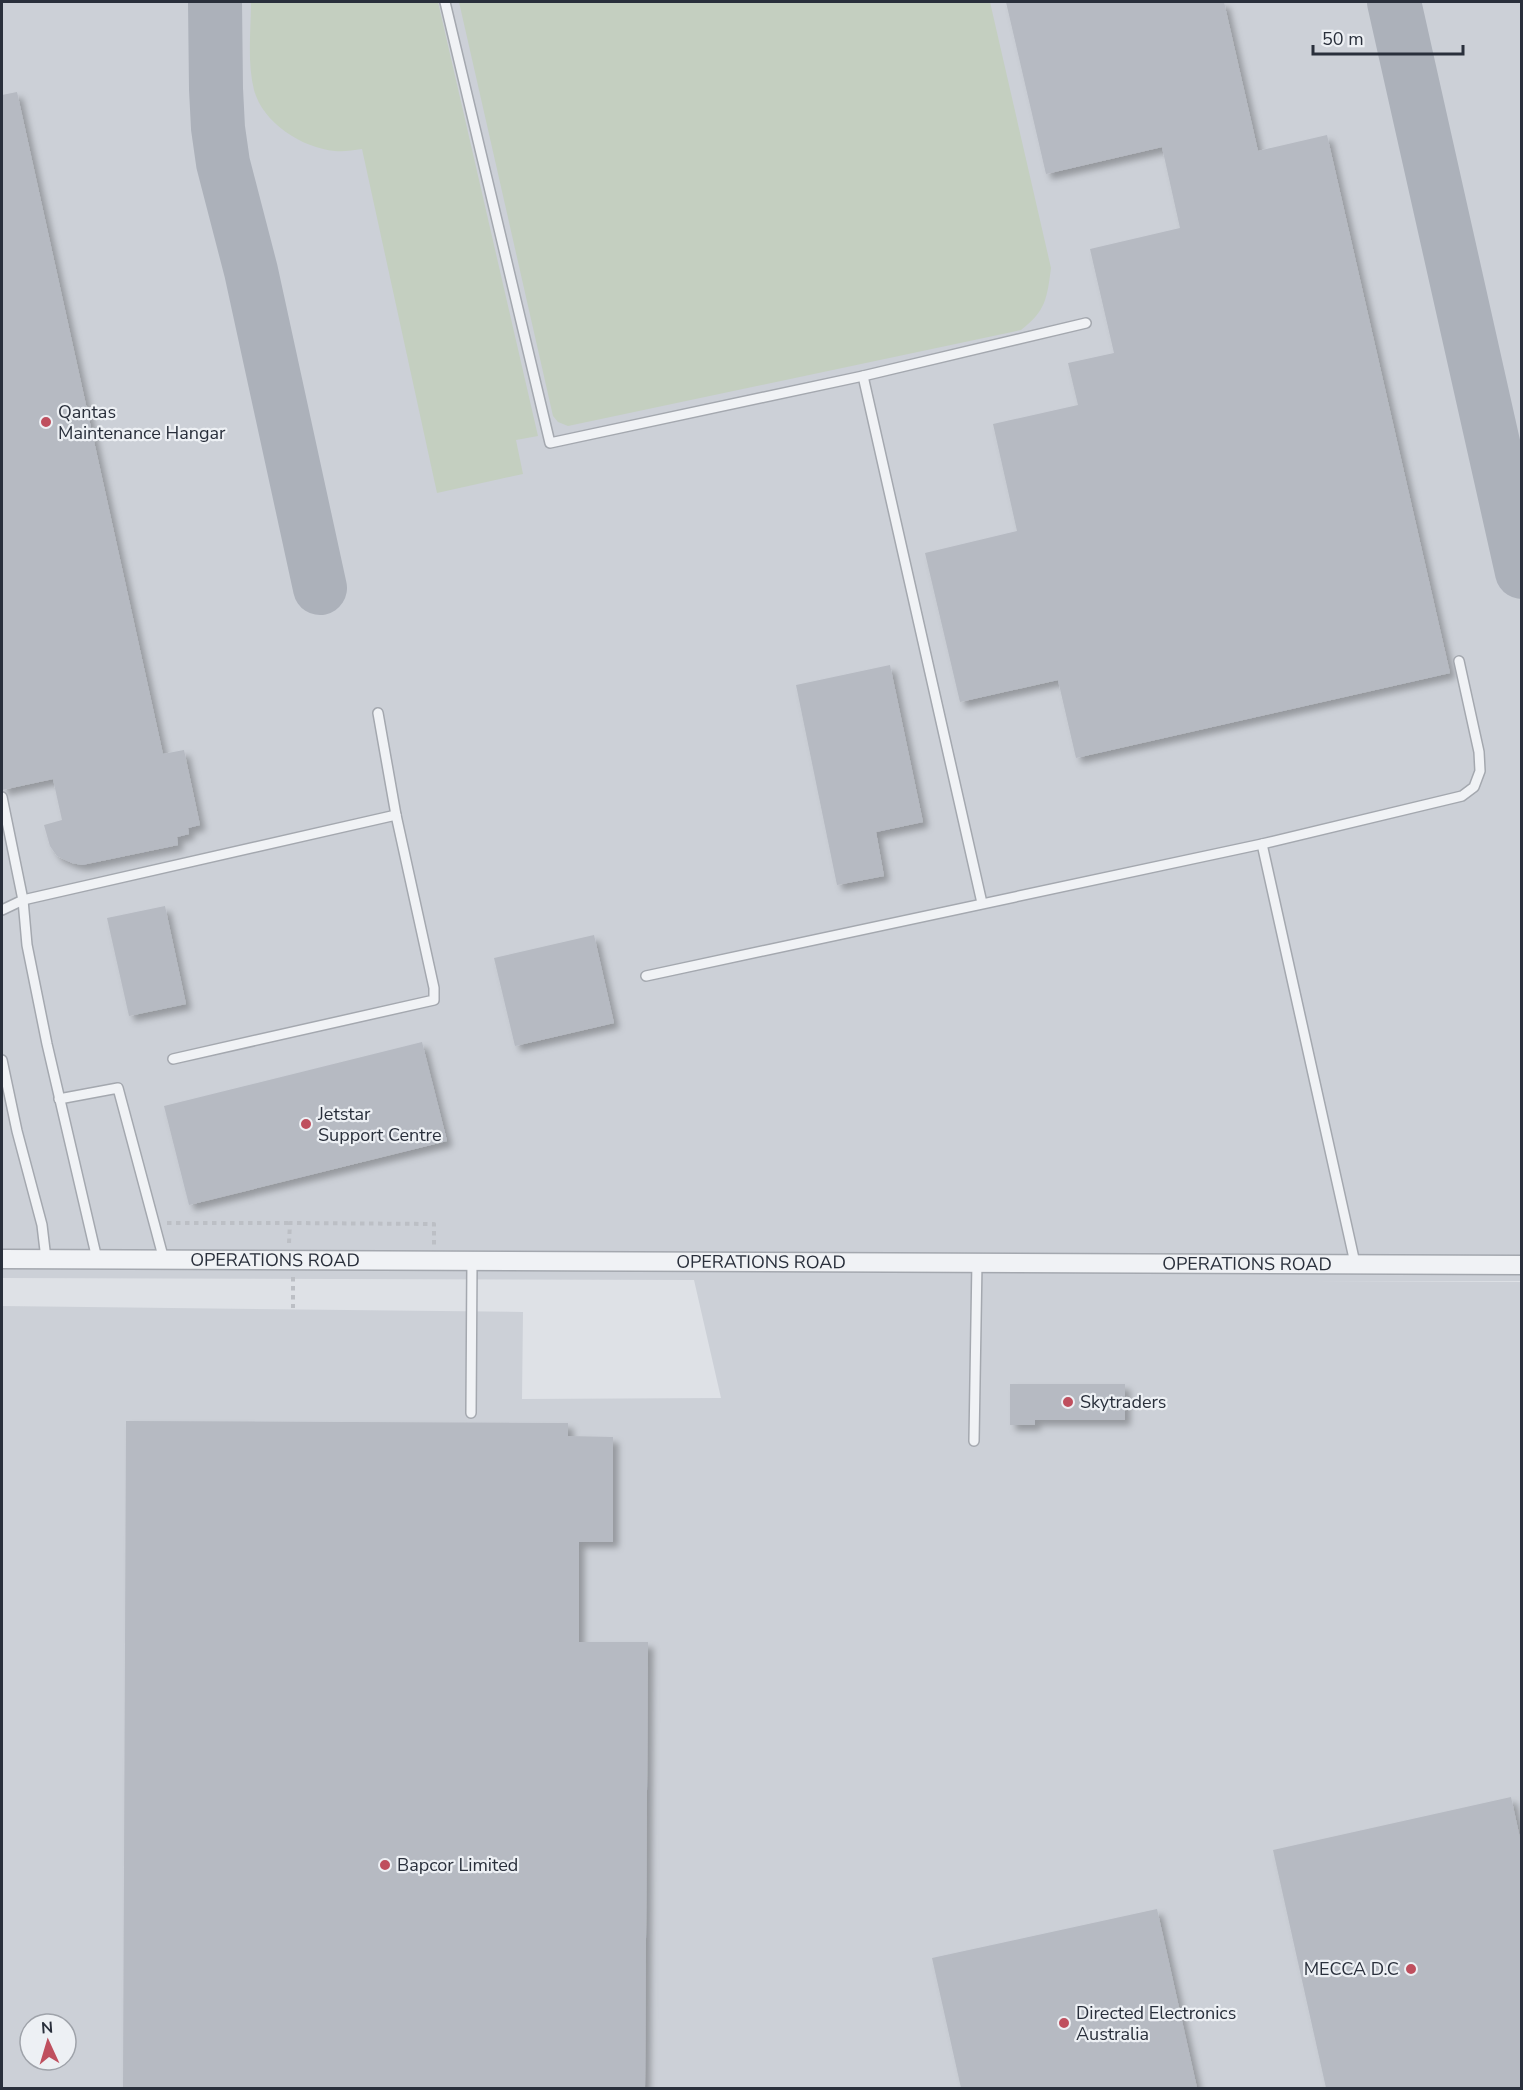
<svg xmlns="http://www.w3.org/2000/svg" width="1523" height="2090" viewBox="0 0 1523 2090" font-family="'Nunito Sans',sans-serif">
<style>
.built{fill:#ccd0d7;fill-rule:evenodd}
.green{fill:#c4cfc0}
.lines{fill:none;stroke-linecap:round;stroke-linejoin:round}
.taxiway{stroke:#acb1ba;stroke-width:54}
.building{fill:#b6bac2;filter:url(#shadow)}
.service-casing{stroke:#a4a8af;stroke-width:12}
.minor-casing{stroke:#a4a8af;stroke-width:21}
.path{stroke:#bcbfc5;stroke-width:4;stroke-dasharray:4.5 4.5;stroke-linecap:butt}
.service{stroke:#f0f2f5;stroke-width:9}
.minor{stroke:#f0f2f5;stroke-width:18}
.poi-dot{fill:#bf4f5e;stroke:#edf0f4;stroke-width:2}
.labels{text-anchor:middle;stroke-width:4.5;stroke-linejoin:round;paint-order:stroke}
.poi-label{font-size:18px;fill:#292f3b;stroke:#edf0f4;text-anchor:start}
.street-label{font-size:18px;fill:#292f3b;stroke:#edf0f4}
</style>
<defs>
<filter id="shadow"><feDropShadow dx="5.5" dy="5.5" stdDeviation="3" flood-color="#0004"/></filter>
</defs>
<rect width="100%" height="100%" fill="#dee1e6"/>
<path class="built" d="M2 2H1521V1281L1314 1282H1521V2088H2V1306L523 1312 522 1399 721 1398 694 1280 2 1278ZM30 2024H66V2060H30Z"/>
<g class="green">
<path d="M251 2H438L538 436 516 440 523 474 437 493 362 149C353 150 344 152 335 151 302 148 263 123 254 90 247 62 251 30 251 2Z"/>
<path d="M459 2H990L1051 268C1047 298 1046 311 1021 330L568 426 558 422 553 416Z"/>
</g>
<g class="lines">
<g class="taxiway">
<polyline points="215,2 216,89 218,128 223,163 251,271 320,588"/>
<polyline points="1394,2 1522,572"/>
</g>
</g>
<g class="building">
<polygon points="1006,2 1224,2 1258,151 1327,135 1450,673 1076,758 1058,680 960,702 925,553 1017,531 993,424 1078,405 1068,363 1114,353 1090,249 1180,228 1162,147 1046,174"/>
<polygon points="17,92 163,754 184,750 200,825 188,828 189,834 177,837 178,845 82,865 72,863 57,856 50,846 44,825 62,820 53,779 2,790 2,95"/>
<polygon points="890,665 923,822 876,832 884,876 837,885 796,685"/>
<polygon points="165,906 186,1004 129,1016 107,918"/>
<polygon points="594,935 614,1023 515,1046 494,958"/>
<polygon points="422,1042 447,1141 189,1205 164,1106"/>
<polygon points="1010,1384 1125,1384 1125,1420 1035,1420 1035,1425 1010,1425"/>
<polygon points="126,1421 568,1423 568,1436 613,1437 613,1542 579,1542 579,1642 648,1642 645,2088 123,2088"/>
<polygon points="1511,1797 1521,1843 1521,2088 1326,2088 1273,1850"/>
<polygon points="1157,1909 1197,2088 961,2088 932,1958"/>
</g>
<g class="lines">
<defs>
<g id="service">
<polyline points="445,2 550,443 863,376 1086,323"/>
<polyline points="863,376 982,903"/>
<polyline points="2,797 23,900 27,945 47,1044 97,1259"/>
<polyline points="1262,844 1355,1263"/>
<polyline points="2,910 23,900 396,815"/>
<polyline points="646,976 1262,844 1462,796 1474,787 1480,771 1479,752 1459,661"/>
<polyline points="173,1059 434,1000 434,988 396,815 378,713"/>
<polyline points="2,1060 17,1131 42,1225 46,1259"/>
<polyline points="59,1099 118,1088 164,1260"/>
<polyline points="471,1413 472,1260"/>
<polyline points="974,1441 977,1262"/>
</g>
<g id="minor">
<path id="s1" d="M2 1259 1522 1265"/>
</g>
</defs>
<use href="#service" class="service-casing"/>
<use href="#minor" class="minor-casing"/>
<g class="path">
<polyline points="167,1223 290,1223"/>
<polyline points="289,1243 290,1223 434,1224 434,1245"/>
<polyline points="293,1277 293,1308"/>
</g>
<use href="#service" class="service"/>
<use href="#minor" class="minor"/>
</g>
<g class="poi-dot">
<circle cx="46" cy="422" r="6"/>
<circle cx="306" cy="1124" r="6"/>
<circle cx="1068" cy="1402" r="6"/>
<circle cx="385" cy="1865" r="6"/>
<circle cx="1411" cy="1969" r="6"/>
<circle cx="1064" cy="2023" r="6"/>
</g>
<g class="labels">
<g class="poi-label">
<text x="58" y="418">Qantas<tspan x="58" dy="21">Maintenance Hangar</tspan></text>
<text x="318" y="1120">Jetstar<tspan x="318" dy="21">Support Centre</tspan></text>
<text x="1080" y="1408">Skytraders</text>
<text x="397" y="1871">Bapcor Limited</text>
<text x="1399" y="1975" text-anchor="end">MECCA D.C</text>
<text x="1076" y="2019">Directed Electronics<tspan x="1076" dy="21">Australia</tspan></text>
</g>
<g class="street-label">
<text dy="6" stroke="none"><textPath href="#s1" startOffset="273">OPERATIONS ROAD</textPath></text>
<text dy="6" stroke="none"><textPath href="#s1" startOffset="759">OPERATIONS ROAD</textPath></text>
<text dy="6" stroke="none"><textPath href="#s1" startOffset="1245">OPERATIONS ROAD</textPath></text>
</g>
</g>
<rect width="1523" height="2090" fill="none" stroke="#292f3b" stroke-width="6"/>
<g transform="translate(48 2042) rotate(356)"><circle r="28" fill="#edf0f4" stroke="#9fa3aa" stroke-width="1.5"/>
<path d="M0-4.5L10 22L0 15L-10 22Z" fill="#bf4f5e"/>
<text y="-9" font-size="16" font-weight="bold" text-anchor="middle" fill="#292f3b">N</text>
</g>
<path d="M1313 45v9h150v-9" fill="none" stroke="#292f3b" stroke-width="3"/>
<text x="1322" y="45" font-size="18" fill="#292f3b" stroke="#edf0f4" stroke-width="4.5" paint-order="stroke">50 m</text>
</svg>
